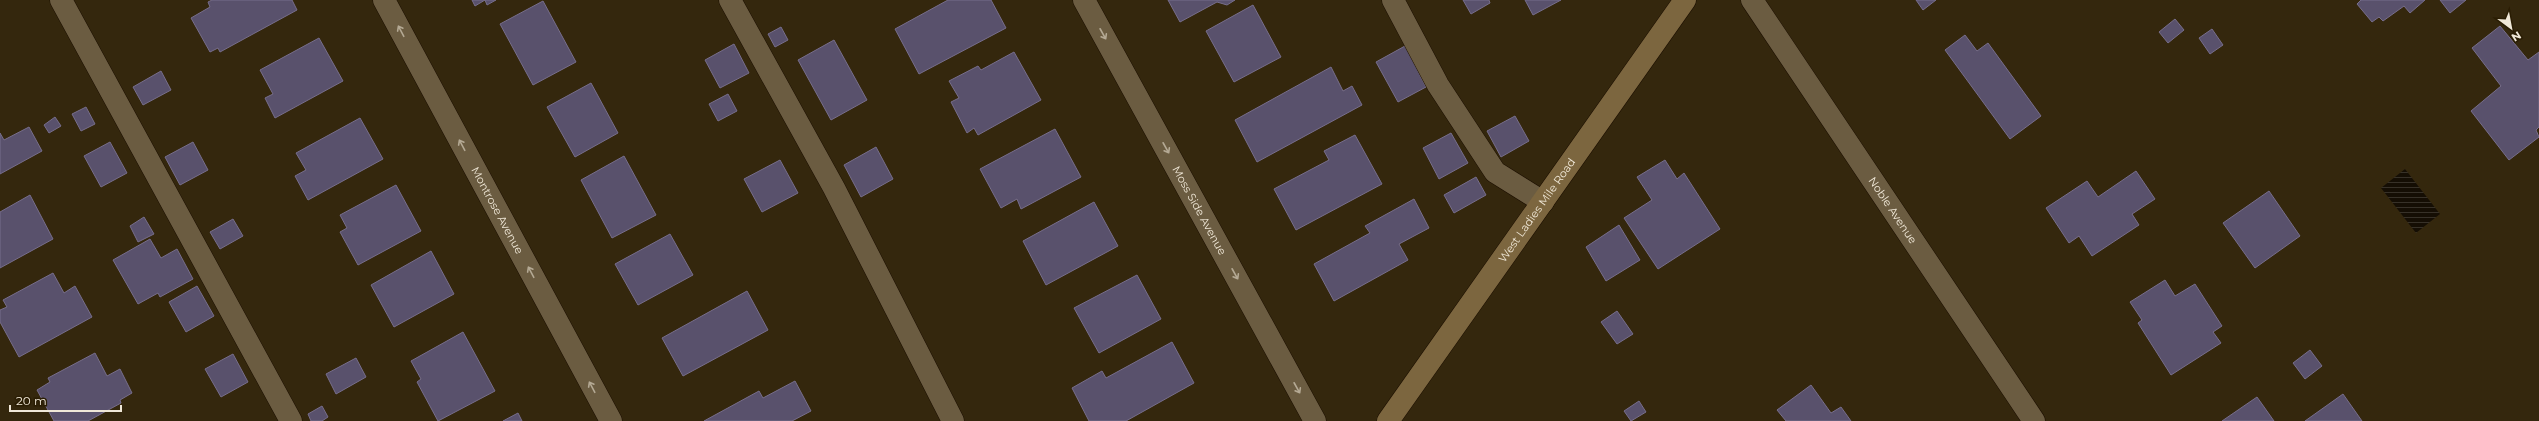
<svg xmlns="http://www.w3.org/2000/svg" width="2539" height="421" viewBox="0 0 2539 421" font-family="Montserrat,sans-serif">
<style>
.water{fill:url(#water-rules)}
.building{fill:#59516c;stroke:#776e8b}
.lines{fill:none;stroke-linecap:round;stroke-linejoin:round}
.lane-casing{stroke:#1c0f00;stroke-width:23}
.street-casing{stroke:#1c0f00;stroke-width:23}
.secondary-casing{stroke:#1c0f00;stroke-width:23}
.lane{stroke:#6b5c41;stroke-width:22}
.street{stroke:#6b5c41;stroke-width:22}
.secondary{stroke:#7c663f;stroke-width:22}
.oneway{stroke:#b4a994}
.labels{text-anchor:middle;stroke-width:3;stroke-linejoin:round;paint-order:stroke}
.street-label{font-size:11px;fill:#f0e8d8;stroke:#2a1d03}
</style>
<defs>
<pattern id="water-rules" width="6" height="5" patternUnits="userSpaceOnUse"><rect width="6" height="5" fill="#150e04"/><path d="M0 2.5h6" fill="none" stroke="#373128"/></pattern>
</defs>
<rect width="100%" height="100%" fill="#34270d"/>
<polygon class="water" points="2405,169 2440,214 2416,233 2381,188"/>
<g class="building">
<polygon points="212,0 292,0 297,10 220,52 218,48 210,52 191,18 210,7 208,2"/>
<polygon points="472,0 496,0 487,5 485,0 475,6"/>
<polygon points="948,0 991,0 1006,28 919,74 895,29"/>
<polygon points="1168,0 1235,0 1227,5 1217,2 1180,22"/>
<polygon points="1463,0 1489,0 1490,3 1471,14"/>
<polygon points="1525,0 1561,0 1533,15"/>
<polygon points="1916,0 1936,0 1923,10"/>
<polygon points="2361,0 2425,0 2410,13 2404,6 2383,21 2379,17 2372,22 2357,4"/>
<polygon points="2440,0 2466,0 2450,13"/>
<polygon points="543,1 576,62 533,85 500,24"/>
<polygon points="1253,5 1281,57 1234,82 1206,31"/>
<polygon points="2175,19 2184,30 2168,43 2159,32"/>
<polygon points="2500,26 2528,60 2539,52 2539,127 2536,130 2539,137 2509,160 2471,111 2501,86 2472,48"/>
<polygon points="781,27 788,40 775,47 768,34"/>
<polygon points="2212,29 2223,45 2210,54 2199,38"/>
<polygon points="1965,35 1977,51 1988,43 2041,116 2010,139 1945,50"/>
<polygon points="319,38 343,81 275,118 265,98 273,94 260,70"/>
<polygon points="834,40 867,100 831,120 798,60"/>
<polygon points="734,44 749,73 720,88 705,60"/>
<polygon points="1405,46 1426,87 1398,102 1376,62"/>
<polygon points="1014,52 1041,100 978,135 974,128 967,133 951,102 959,98 949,81 978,66 981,70"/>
<polygon points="1331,67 1343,91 1352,86 1362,105 1257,162 1235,120"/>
<polygon points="161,71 171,90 143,105 133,87"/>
<polygon points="591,83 618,133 575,157 547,107"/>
<polygon points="728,94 737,111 718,121 709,104"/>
<polygon points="86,107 95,124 81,131 72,114"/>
<polygon points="1515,116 1529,141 1501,157 1487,131"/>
<polygon points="55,117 61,126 49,133 44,125"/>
<polygon points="360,118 383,159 308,200 295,176 306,170 296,153"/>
<polygon points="29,127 42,151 0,174 0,133 4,140"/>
<polygon points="1055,129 1081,177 1021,209 1017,199 1001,208 980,169"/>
<polygon points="1451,133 1468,163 1439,179 1423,148"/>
<polygon points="1355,135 1382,184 1296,230 1274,189 1329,160 1324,151"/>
<polygon points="110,142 127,173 101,187 84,156"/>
<polygon points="193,142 208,170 180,185 165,157"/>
<polygon points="876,147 893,179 861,197 844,165"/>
<polygon points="624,156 656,215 612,238 581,180"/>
<polygon points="780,160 798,193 762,212 744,179"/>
<polygon points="1665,160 1677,179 1684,173 1720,229 1658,269 1624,218 1652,200 1637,177"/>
<polygon points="2136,171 2155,199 2132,214 2139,225 2092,256 2079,236 2069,243 2046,208 2087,181 2098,197"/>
<polygon points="1476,177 1486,195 1454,213 1444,195"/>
<polygon points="396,185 421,231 358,265 340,232 347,228 340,215"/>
<polygon points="2269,191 2300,236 2255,268 2223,223"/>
<polygon points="30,195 53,239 0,268 0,212"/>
<polygon points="1414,199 1429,228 1399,244 1408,260 1334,301 1314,264 1370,233 1365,226"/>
<polygon points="1094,202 1118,246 1046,285 1023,241"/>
<polygon points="144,217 154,234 138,242 130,226"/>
<polygon points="233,219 243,236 220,249 210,232"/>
<polygon points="1619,225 1640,260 1606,281 1586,247"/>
<polygon points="670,234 693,275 638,305 615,264"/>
<polygon points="150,239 161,258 177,249 193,279 160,297 158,293 138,304 113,260"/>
<polygon points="431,251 454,294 394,327 371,285"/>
<polygon points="53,273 64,293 75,286 92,317 19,357 0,322 0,310 7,307 3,300"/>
<polygon points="1137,275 1161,319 1099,353 1074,308"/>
<polygon points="2165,280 2175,296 2195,284 2222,326 2213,332 2221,343 2171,375 2138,323 2142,320 2130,302"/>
<polygon points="197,286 214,316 186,332 169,302"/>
<polygon points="747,291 768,330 683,376 662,338"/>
<polygon points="1617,311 1633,334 1617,344 1601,322"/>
<polygon points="463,332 495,391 438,421 417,382 421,379 411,361"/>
<polygon points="1172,342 1194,383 1126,421 1089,421 1072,388 1102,371 1106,378"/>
<polygon points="2310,350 2322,366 2305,379 2293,363"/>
<polygon points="95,353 107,376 120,369 132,393 120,400 121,403 88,421 54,421 37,390 50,382 48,378"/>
<polygon points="233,354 248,382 221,397 205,369"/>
<polygon points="356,358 366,377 336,394 326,374"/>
<polygon points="795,381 811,411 792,421 704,421 759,391 763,398"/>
<polygon points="1811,385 1831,413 1841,407 1851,421 1786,421 1777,410"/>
<polygon points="2343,394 2362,421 2305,421"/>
<polygon points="2257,397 2274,421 2222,421"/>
<polygon points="1639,401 1646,412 1631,421 1624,411"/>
<polygon points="322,406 328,417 322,421 311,421 308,414"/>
<polygon points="518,413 522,421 503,421"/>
</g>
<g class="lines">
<defs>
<g id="lane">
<polyline points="61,0 291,421"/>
<polyline points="730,0 834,188 953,421"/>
<polyline points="1393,0 1438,85 1495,172 1543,202"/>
</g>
<g id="street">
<path id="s1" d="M384 0 611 421"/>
<path id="s2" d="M1084 0 1315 421"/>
<path id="s3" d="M1752 0 2034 421"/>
</g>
<g id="secondary">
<path id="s4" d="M1388 421 1685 0"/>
</g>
</defs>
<use href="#lane" class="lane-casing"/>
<use href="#street" class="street-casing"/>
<use href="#secondary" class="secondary-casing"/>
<use href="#lane" class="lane"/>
<use href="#street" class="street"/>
<use href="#secondary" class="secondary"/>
</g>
<defs><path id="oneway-shaft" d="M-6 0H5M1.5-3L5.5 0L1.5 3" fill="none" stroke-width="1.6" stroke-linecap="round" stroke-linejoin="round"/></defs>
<g class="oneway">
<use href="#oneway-shaft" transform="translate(401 31) rotate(-118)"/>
<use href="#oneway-shaft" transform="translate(1103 34) rotate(61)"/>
<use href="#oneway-shaft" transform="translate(462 145) rotate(-118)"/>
<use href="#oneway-shaft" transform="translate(1166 148) rotate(61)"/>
<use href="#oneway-shaft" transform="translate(531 272) rotate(-118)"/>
<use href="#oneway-shaft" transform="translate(1235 274) rotate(61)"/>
<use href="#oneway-shaft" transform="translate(592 387) rotate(-118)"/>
<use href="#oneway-shaft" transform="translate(1297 388) rotate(61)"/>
</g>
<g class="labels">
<g class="street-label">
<text dy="4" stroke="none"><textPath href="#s1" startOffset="239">Montrose Avenue</textPath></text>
<text dy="4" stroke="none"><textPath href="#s3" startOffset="253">Noble Avenue</textPath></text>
<text dy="4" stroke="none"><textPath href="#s2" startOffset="240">Moss Side Avenue</textPath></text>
<text dy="4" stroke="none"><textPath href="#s4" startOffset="258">West Ladies Mile Road</textPath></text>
</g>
</g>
<g transform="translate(2511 28) rotate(148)" stroke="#2a1d03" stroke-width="3" paint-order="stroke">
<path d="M0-3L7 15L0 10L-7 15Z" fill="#f0e8d8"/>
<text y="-6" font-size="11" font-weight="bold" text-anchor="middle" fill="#f0e8d8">N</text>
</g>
<path d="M10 405v6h111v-6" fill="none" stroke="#f0e8d8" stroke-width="2"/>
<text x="16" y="405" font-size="12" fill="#f0e8d8" stroke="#2a1d03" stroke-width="3" paint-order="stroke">20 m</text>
</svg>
